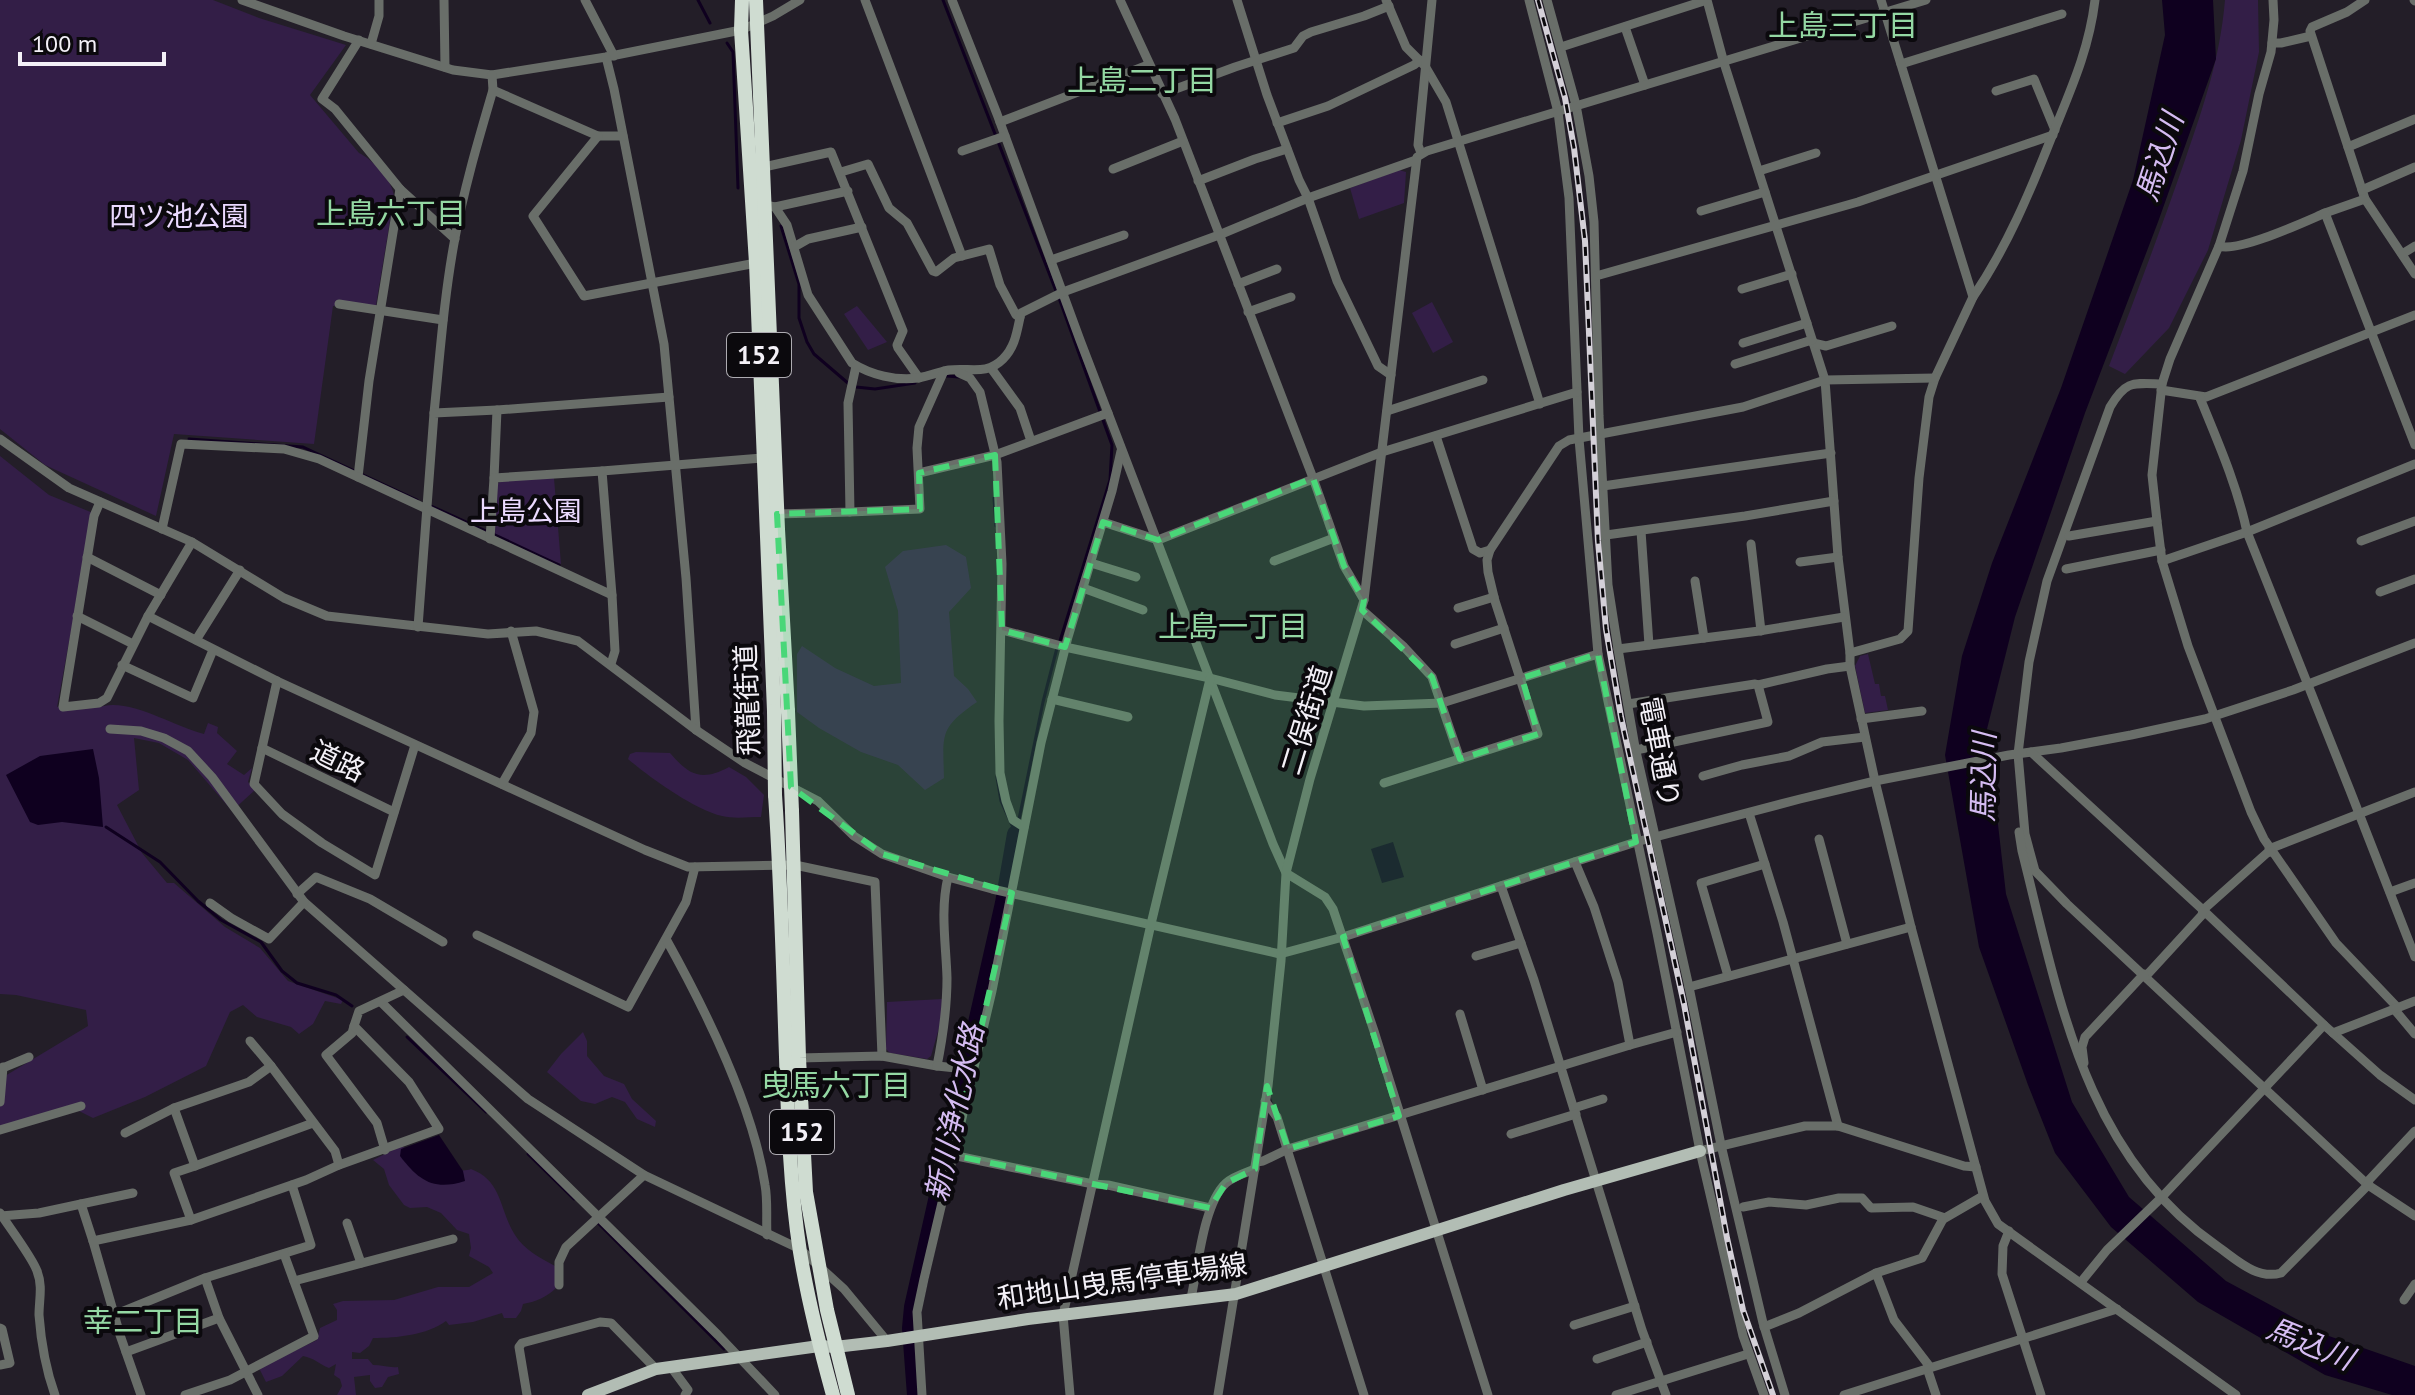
<svg xmlns="http://www.w3.org/2000/svg" width="2415" height="1395" viewBox="0 0 2415 1395" font-family="'PT Sans','Noto Sans JP',sans-serif">
<style>
.green{fill:#331e47}
.water{fill:#0f001f}
.lines{fill:none;stroke-linecap:round;stroke-linejoin:round}
.stream{stroke:#0f001f;stroke-width:3}
.river{stroke:#0f001f;stroke-width:18}
.minor{stroke:#696e69;stroke-width:9}
.major{stroke:#b2bdb4;stroke-width:12}
.highway{stroke:#cfdcd1;stroke-width:14}
.rail-casing{stroke:#d4d0d8;stroke-width:6}
.rail{stroke:#0b090d;stroke-width:3;stroke-dasharray:9;stroke-linecap:butt}
.highway-bridge{stroke:#cfdcd1;stroke-width:14}
.marked{fill:#49d778;fill-opacity:0.2;stroke:#49d778;stroke-width:6;stroke-dasharray:16 10;stroke-linejoin:round}
.labels{text-anchor:middle;stroke-width:8;stroke-linejoin:round;paint-order:stroke}
.shield{fill:#0b090d;stroke:#adabb1;stroke-width:2}
.shield-label{font-size:26px;font-weight:bold;fill:#f3f0f7}
.park-label{font-size:28px;fill:#ebdaff;stroke:#0b090d}
.street-label{font-size:28px;fill:#f3f0f7;stroke:#0b090d}
.neighbourhood-label{font-size:30px;fill:#94d8a3;stroke:#0b090d}
.water-label{font-size:30px;font-style:italic;fill:#d5bcf2;stroke:#0b090d}
</style>
<rect width="100%" height="100%" fill="#231e28"/>
<g class="green">
<path d="M0 0H213L259 18 346 45 310 95 359 153C372 159 393 180 394 197L375 311 333 306 314 444 174 434 156 516 45 465 0 429Z"/>
<path d="M2225 0H2258L2259 52 2241 140 2208 250 2169 328 2125 374 2109 366C2135 298 2161 229 2185 160 2204 105 2220 58 2225 0Z"/>
<polygon points="1399,170 1406,172 1404,203 1359,219 1350,188"/>
<polygon points="1432,302 1453,342 1433,353 1412,313"/>
<polygon points="857,306 887,342 868,350 844,314"/>
<path d="M0 456 49 495 93 513 57 707C69 702 82 706 94 707 101 707 107 705 113 705 141 705 177 727 204 734L208 723 218 727 217 733 237 751 227 764 244 775 252 768 248 782 255 790 232 811 188 760 159 743 134 738 139 790 117 805 142 853 167 883H174L225 927 260 948 288 981 343 1000 341 1004 325 1001 313 1024 299 1034 291 1027 257 1017 243 1005 230 1012 206 1066 145 1097 93 1118 69 1106 0 1128V1079L88 1026 86 1010 16 995 0 994Z"/>
<polygon points="554,478 561,564 495,537 496,485 501,481"/>
<path d="M946 545 966 557 971 588 949 612 954 676 968 689 977 702C939 728 943 734 944 778L925 790 898 765 861 752 819 728 797 712V654L802 646 835 668 874 686 901 683 898 611 885 567 903 551Z"/>
<polygon points="1868,654 1875,684 1879,684 1881,696 1885,696 1888,710 1865,713 1855,666 1860,656"/>
<path d="M636 752 670 753C689 775 701 782 729 767L746 777 764 795 761 817C748 817 734 819 722 816 695 810 649 777 628 759L630 754Z"/>
<polygon points="942,999 941,1021 931,1056 927,1059 890,1053 886,1049 887,1002"/>
<polygon points="583,1032 587,1041 587,1056 604,1076 624,1084 632,1099 656,1121 655,1127 637,1119 625,1102 612,1097 595,1104 581,1101 547,1072 561,1054"/>
<path d="M401 1146C418 1155 454 1176 471 1169 503 1181 499 1210 515 1235 524 1250 541 1258 555 1266L556 1288C547 1297 535 1302 523 1304L521 1311 516 1318H504L502 1313 473 1322 449 1325 446 1321C427 1335 397 1338 373 1338L369 1346 360 1353 352 1352V1359H368L373 1365C382 1365 389 1368 398 1367L399 1374 388 1377 382 1387 375 1388 370 1381V1375L354 1377 356 1395H337L342 1386 340 1379 334 1375 336 1364 329 1368C319 1364 314 1358 303 1356L282 1376 266 1382 259 1368 317 1340 320 1328 337 1320V1310L333 1304 343 1301 394 1300 438 1287H469L493 1273 489 1267 469 1256 471 1248 469 1234 457 1230 441 1213 427 1207 410 1208 404 1205 389 1185 384 1169 373 1160Z"/>
</g>
<g class="water">
<polygon points="2162,0 2213,0 2216,59 2158,222 2085,413 2015,617 1987,729 2006,894 2072,1102 2129,1197 2226,1281 2326,1335 2415,1366 2415,1395 2392,1395 2325,1375 2198,1302 2111,1227 2055,1153 2028,1085 1979,947 1945,755 1962,656 1992,563 2061,388 2133,180 2165,35"/>
<polygon points="93,749 99,778 103,827 62,822 38,825 30,822 6,775 40,756"/>
<polygon points="1393,842 1404,877 1382,883 1371,849"/>
<path d="M439 1135 463 1171 465 1181C434 1191 419 1181 400 1156L401 1149Z"/>
</g>
<g class="lines">
<g class="stream">
<polyline points="698,0 710,23"/>
<polyline points="943,0 1056,291"/>
<polyline points="727,43 733,52 738,188"/>
<polyline points="781,226 799,284 799,318 807,342 814,354 849,384"/>
<polyline points="1059,298 1112,445 1110,480 1060,641"/>
<polyline points="947,376 959,377"/>
<polyline points="856,387 875,389 915,383"/>
<polyline points="189,439 303,447 417,500"/>
<polyline points="994,498 996,526"/>
<polyline points="431,506 486,531"/>
<polyline points="493,534 559,565"/>
<polyline points="997,777 1001,801 1016,834"/>
<polyline points="106,827 160,862 198,901 221,920 261,942 282,971 297,983 336,995 352,1006"/>
<polyline points="1016,834 1043,702 1057,648"/>
<polyline points="407,1037 486,1112"/>
<polyline points="528,1154 574,1199"/>
<polyline points="596,1221 724,1349"/>
</g>
<polyline class="river" points="916,1395 911,1328 913,1307 1004,903 1016,834"/>
<g class="minor">
<polyline points="242,0 344,36 453,70 492,75 606,57 741,30 773,16 800,0"/>
<polyline points="444,0 445,67"/>
<polyline points="585,0 614,56"/>
<polyline points="865,0 962,256"/>
<polyline points="952,0 997,114 1080,340 1273,844 1286,873 1325,897 1333,909 1374,1031 1488,1395"/>
<polyline points="1120,0 1175,119 1313,478 1344,566 1364,600"/>
<polyline points="1237,0 1267,95 1299,180 1308,198 1337,281 1378,366 1391,375"/>
<polyline points="1386,0 1406,47 1425,66 1446,102 1540,404"/>
<polyline points="1529,0 1558,112 1569,198 1579,439 1598,654 1657,933 1700,1151 1743,1336 1764,1395"/>
<polyline points="1547,0 1576,105 1589,176 1594,222 1599,416 1608,585 1618,649 1635,747 1689,987 1721,1145 1763,1323 1785,1395"/>
<polyline points="2273,0 2274,20 2271,52 2259,94 2243,171 2219,246 2170,359 2162,384 2152,475 2157,521 2162,561 2188,646 2251,812 2264,839 2336,943 2398,1008"/>
<polyline points="2365,0 2347,12 2312,27 2310,31 2365,199 2415,274"/>
<polyline points="2414,0 2415,1"/>
<polyline points="1625,27 1645,85"/>
<polyline points="359,40 322,99 335,109 400,189"/>
<polyline points="2272,43 2281,43 2311,36"/>
<polyline points="371,44 379,16 379,0"/>
<polyline points="1561,47 1707,0 1724,63 1825,380 1838,557 1850,653 1850,666 1875,781 1911,927 1985,1201 1998,1224 2236,1395"/>
<polyline points="606,57 614,89 664,344 686,578 696,730"/>
<polyline points="1901,64 2062,14"/>
<polyline points="493,90 598,136 623,136"/>
<polyline points="1996,91 2034,79 2055,130"/>
<polyline points="1162,94 1235,67 1294,48 1303,36 1311,32 1364,16 1389,6"/>
<polyline points="1000,122 1148,65"/>
<polyline points="1277,123 1328,106 1414,65 1420,60"/>
<polyline points="598,136 533,216 584,296 756,263"/>
<polyline points="2348,147 2415,119"/>
<polyline points="962,151 1005,136"/>
<polyline points="1421,153 1418,145 1432,0"/>
<polyline points="764,167 831,152 903,331 897,345 898,348 919,378"/>
<polyline points="1113,169 1183,141"/>
<polyline points="1759,171 1816,153"/>
<polyline points="841,172 868,164 889,208 907,223 933,271 936,272 954,258 989,249 1000,285 1016,315 1020,317"/>
<polyline points="1198,181 1255,159 1287,149"/>
<polyline points="2362,190 2415,167"/>
<polyline points="2365,199 2325,213 2415,445"/>
<path d="M765 205 775 207 787 225 808 295 852 363C871 375 896 381 918 378 929 376 939 372 949 370 969 367 986 376 1003 359 1016 346 1017 330 1021 313L1063 292 1219 235 1308 198 1416 160"/>
<polyline points="775,207 848,191"/>
<polyline points="1701,211 1765,192"/>
<path d="M2219 246C2238 253 2304 222 2325 213"/>
<polyline points="794,247 808,239 862,227"/>
<polyline points="2402,254 2415,246"/>
<polyline points="1051,260 1124,235"/>
<polyline points="1596,276 1858,202 2053,135"/>
<polyline points="1238,284 1277,269"/>
<polyline points="1742,289 1792,274"/>
<path d="M1973 297C2007 247 2030 192 2052 136 2071 89 2089 50 2095 0"/>
<polyline points="339,304 443,320"/>
<polyline points="1248,312 1291,297"/>
<polyline points="1743,343 1807,323"/>
<polyline points="1813,343 1826,346 1892,326"/>
<polyline points="1735,364 1812,340"/>
<polyline points="991,368 1020,408 1031,441"/>
<polyline points="959,373 970,378 980,392 997,462 1002,564 999,721 1000,773 1006,801 1013,820 1024,827"/>
<path d="M2162 384C2133 383 2126 380 2110 407L2047 581 2029 662 2018 754 2025 834 2035 871 2067 904 2368 1185 2415 1216"/>
<polyline points="2161,390 2206,397 2415,315"/>
<path d="M2200 398C2218 442 2237 485 2247 532 2304 673 2360 815 2415 957"/>
<polyline points="1387,411 1483,380"/>
<path d="M434 413C440 355 444 296 455 238 464 188 479 138 493 90L492 75"/>
<polyline points="1436,436 1473,549 1480,553 1490,550"/>
<polyline points="0,439 69,488 192,542 284,598 327,616 488,634 536,631 578,641 696,730 745,763 818,801 854,836 882,854 948,877 992,889 1280,954 1343,937 1636,842 1800,799 1875,781 2009,755 2061,748 2131,735 2205,719 2293,690 2415,643"/>
<polyline points="919,473 995,455 1108,413"/>
<polyline points="358,477 369,381 400,189 455,239"/>
<polyline points="494,478 497,410 669,397"/>
<polyline points="1603,486 1831,453"/>
<polyline points="100,502 94,516 63,707 99,703 107,698 148,616"/>
<polyline points="850,512 920,509 917,448 919,427 944,371"/>
<polyline points="777,514 850,512 848,403 856,366"/>
<polyline points="1103,522 1158,540 1382,452 1577,392"/>
<polyline points="162,529 181,444 284,449 319,459 612,595 602,471 762,458"/>
<polyline points="1641,531 1649,645"/>
<polyline points="1606,535 1745,516 1834,501"/>
<polyline points="2069,536 2157,521"/>
<polyline points="490,539 494,478 602,471"/>
<polyline points="2361,541 2415,521"/>
<polyline points="192,542 148,616 277,681 645,850 688,867 795,865 875,882 882,1056"/>
<polyline points="1751,544 1761,631"/>
<polyline points="87,557 161,595"/>
<polyline points="1274,561 1334,538"/>
<polyline points="2162,561 2247,532 2415,464"/>
<polyline points="1800,562 1838,557"/>
<polyline points="1091,563 1136,577"/>
<polyline points="2066,569 2161,550"/>
<polyline points="1695,581 1704,638"/>
<polyline points="1083,588 1143,610"/>
<polyline points="2380,592 2415,579"/>
<polyline points="1458,608 1494,597"/>
<polyline points="1362,610 1404,647 1432,677 1460,759"/>
<polyline points="77,616 133,644"/>
<polyline points="418,627 434,413 497,410"/>
<polyline points="1002,630 1065,647 1210,678 1275,695 1364,706 1442,703 1598,654"/>
<polyline points="196,640 240,570"/>
<polyline points="1455,644 1504,628"/>
<polyline points="1618,649 1759,631 1844,617"/>
<polyline points="1850,653 1900,639 1908,631 1919,478 1929,397 1935,378 1973,297 1881,0"/>
<polyline points="611,664 615,651 612,595"/>
<polyline points="122,665 193,698 213,650"/>
<polyline points="277,681 254,784 282,814 322,843 375,875 415,745"/>
<polyline points="1052,699 1128,717"/>
<polyline points="1628,704 1755,684 1758,685 1827,669 1850,666"/>
<polyline points="1861,719 1922,711"/>
<polyline points="110,729 141,731 164,738 188,751 212,777 304,902 528,1099 644,1175 800,1249 844,1289 887,1341"/>
<polyline points="262,748 394,812"/>
<polyline points="1636,750 1768,722 1758,685"/>
<polyline points="2031,752 2203,910 2324,1025"/>
<polyline points="1703,776 1742,765 1789,756 1822,742 1865,737"/>
<polyline points="1384,783 1538,734 1495,601 1488,572 1487,560 1490,550 1559,446 1569,440 1743,407 1825,380 1935,378"/>
<polyline points="502,784 531,733 534,712 511,631"/>
<polyline points="1749,813 1783,922 1838,1126"/>
<path d="M2019 832 2022 851C2059 997 2084 1154 2217 1246 2236 1259 2256 1280 2281 1273L2368 1185 2369 1180 2415 1131"/>
<polyline points="1819,839 1847,944"/>
<polyline points="2269,849 2415,792"/>
<polyline points="1575,862 1594,907 1618,982 1630,1045 1677,1032"/>
<polyline points="1501,886 1534,980 1642,1330 1666,1395"/>
<polyline points="2390,892 2415,883"/>
<polyline points="297,894 316,877 370,899 443,942"/>
<polyline points="210,903 231,918 269,939 304,902"/>
<polyline points="477,935 628,1007 686,902 695,867"/>
<path d="M666 939C705 1009 753 1106 765 1185 768 1201 766 1219 767 1235"/>
<polyline points="1476,956 1521,943"/>
<polyline points="1728,976 1701,883 1765,864"/>
<polyline points="2146,976 2202,915 2203,910 2267,853 2271,852"/>
<polyline points="1689,987 1911,927"/>
<polyline points="381,1002 718,1335 775,1395"/>
<polyline points="2394,1009 2415,1034"/>
<polyline points="1460,1014 1483,1090"/>
<polyline points="354,1026 352,1033 326,1055 377,1123 385,1150"/>
<polyline points="2333,1033 2380,1075 2415,1100"/>
<polyline points="250,1041 271,1066"/>
<path d="M799 1058 882 1056 937 1066C943 1036 947 1008 947 978 946 944 940 911 948 877"/>
<polyline points="2084,1063 2082,1047 2085,1037 2144,974"/>
<polyline points="937,1066 956,1068"/>
<polyline points="0,1069 29,1057"/>
<polyline points="1265,1101 1277,1117 1364,1395"/>
<polyline points="0,1102 3,1067"/>
<polyline points="174,1108 195,1166 313,1123"/>
<polyline points="1574,1108 1603,1099"/>
<polyline points="0,1130 81,1106"/>
<polyline points="125,1133 174,1108 249,1082 271,1066 335,1151 339,1165"/>
<polyline points="1511,1134 1576,1114"/>
<polyline points="1700,1151 1805,1126 1838,1126 1964,1166 1976,1167"/>
<polyline points="952,1155 1093,1184 1108,1185 1210,1208"/>
<polyline points="1257,1162 1263,1161 1288,1149 1630,1045"/>
<polyline points="81,1204 133,1193"/>
<polyline points="1743,1207 1769,1202 1806,1205 1839,1198 1862,1198 1871,1208 1913,1207 1945,1218 1983,1196"/>
<path d="M0 1213C9 1227 32 1257 37 1271 43 1286 39 1300 39 1315 41 1342 46 1370 55 1395"/>
<polyline points="0,1216 39,1213 81,1204 93,1241"/>
<polyline points="191,1220 174,1173 195,1166"/>
<polyline points="347,1223 361,1263"/>
<polyline points="2009,1231 2003,1246 2002,1274 2041,1395"/>
<polyline points="1876,1273 1922,1258 1943,1219"/>
<polyline points="205,1278 219,1318 258,1395"/>
<polyline points="294,1281 453,1239"/>
<polyline points="2081,1282 2107,1250 2161,1198 2324,1025 2333,1033 2415,1001"/>
<polyline points="559,1285 559,1262 566,1247 644,1175"/>
<path d="M1191 1298C1198 1268 1203 1204 1226 1183 1234 1176 1245 1173 1255 1169"/>
<polyline points="2404,1300 2415,1284"/>
<polyline points="114,1315 205,1278 311,1245 292,1185"/>
<polyline points="1574,1325 1635,1306"/>
<polyline points="1764,1327 1799,1313 1876,1273 1894,1320 1930,1367"/>
<polyline points="0,1328 2,1329 10,1363 0,1365"/>
<polyline points="126,1352 219,1318"/>
<polyline points="1597,1359 1647,1342"/>
<polyline points="671,1367 688,1390 685,1395"/>
<polyline points="1927,1368 1936,1395"/>
<polyline points="141,1395 120,1335 93,1241 191,1220 306,1180 339,1165 439,1129 409,1082 354,1026 359,1011 404,990"/>
<polyline points="185,1395 230,1380 314,1336 284,1254"/>
<polyline points="527,1395 519,1347 522,1343 600,1322 611,1323 656,1369"/>
<polyline points="922,1395 917,1312 924,1279 992,991 1041,743 1068,637 1112,491 1121,451"/>
<polyline points="1070,1395 1063,1315 1151,924 1210,679"/>
<polyline points="1218,1395 1268,1086 1281,961 1286,873 1310,779 1364,600 1417,157 1427,151 1926,0"/>
<polyline points="1616,1395 1748,1354"/>
<polyline points="1844,1395 2117,1309"/>
</g>
<polyline class="major" points="588,1395 656,1369 819,1346 835,1347 887,1341 1028,1319 1236,1294 1564,1190 1700,1151"/>
<g class="highway">
<polyline points="742,0 741,30 756,263 774,711"/>
<polyline points="756,0 778,529 788,711"/>
<path d="M775 795C781 882 783 970 786 1057 788 1122 790 1188 800 1252 808 1301 820 1348 833 1395"/>
<polyline points="792,811 799,1058 806,1192 827,1310 848,1395"/>
</g>
<defs>
<polyline id="rail" points="1538,0 1565,98 1574,148 1585,241 1598,541 1606,629 1621,717 1684,1004 1727,1238 1743,1310 1773,1395"/>
</defs>
<use href="#rail" class="rail-casing"/>
<use href="#rail" class="rail"/>
<g class="highway-bridge">
<polyline points="774,711 775,795"/>
<polyline points="788,711 792,811"/>
</g>
</g>
<path class="marked" d="M995 455 1002 630 1065 647 1103 522 1158 540 1313 478 1344 566 1364 600 1362 610 1432 677 1460 759 1538 734 1522 678 1598 654 1636 842 1343 937 1399 1116 1288 1149 1267 1086 1255 1169 1226 1183 1210 1208 952 1155 1012 893 882 854 791 787 777 514 920 509 919 473Z"/>
<g class="labels">
<g class="shield">
<rect x="727" y="333" width="64" height="44" rx="6"/>
<rect x="770" y="1110" width="64" height="44" rx="6"/>
</g>
<g class="shield-label">
<text x="759" y="364">152</text>
<text x="802" y="1141">152</text>
</g>
<g class="park-label">
<text x="179" y="226">四ツ池公園</text>
<text x="526" y="521">上島公園</text>
</g>
<g class="street-label">
<text transform="translate(747 700) rotate(-92)" y="10">飛龍街道</text>
<text transform="translate(1306 720) rotate(-73)" y="10">二俣街道</text>
<text transform="translate(1660 752) rotate(79)" y="10">電車通り</text>
<text transform="translate(338 761) rotate(26)" y="10">道路</text>
<text transform="translate(1122 1281) rotate(-8)" y="10">和地山曳馬停車場線</text>
</g>
<g class="neighbourhood-label">
<text x="1843" y="36">上島三丁目</text>
<text x="1142" y="91">上島二丁目</text>
<text x="391" y="224">上島六丁目</text>
<text x="1233" y="637">上島一丁目</text>
<text x="836" y="1096">曳馬六丁目</text>
<text x="143" y="1332">幸二丁目</text>
</g>
<g class="water-label">
<text transform="translate(2160 157) rotate(-72)" y="10">馬込川</text>
<text transform="translate(1984 777) rotate(-89)" y="10">馬込川</text>
<text transform="translate(955 1113) rotate(-78)" y="10">新川浄化水路</text>
<text transform="translate(2310 1344) rotate(22)" y="10">馬込川</text>
</g>
</g>
<path d="M20 52v12h144v-12" fill="none" stroke="#f3f0f7" stroke-width="4"/>
<text x="32" y="52" font-size="24" fill="#f3f0f7" stroke="#0b090d" stroke-width="6" paint-order="stroke">100 m</text>
</svg>
